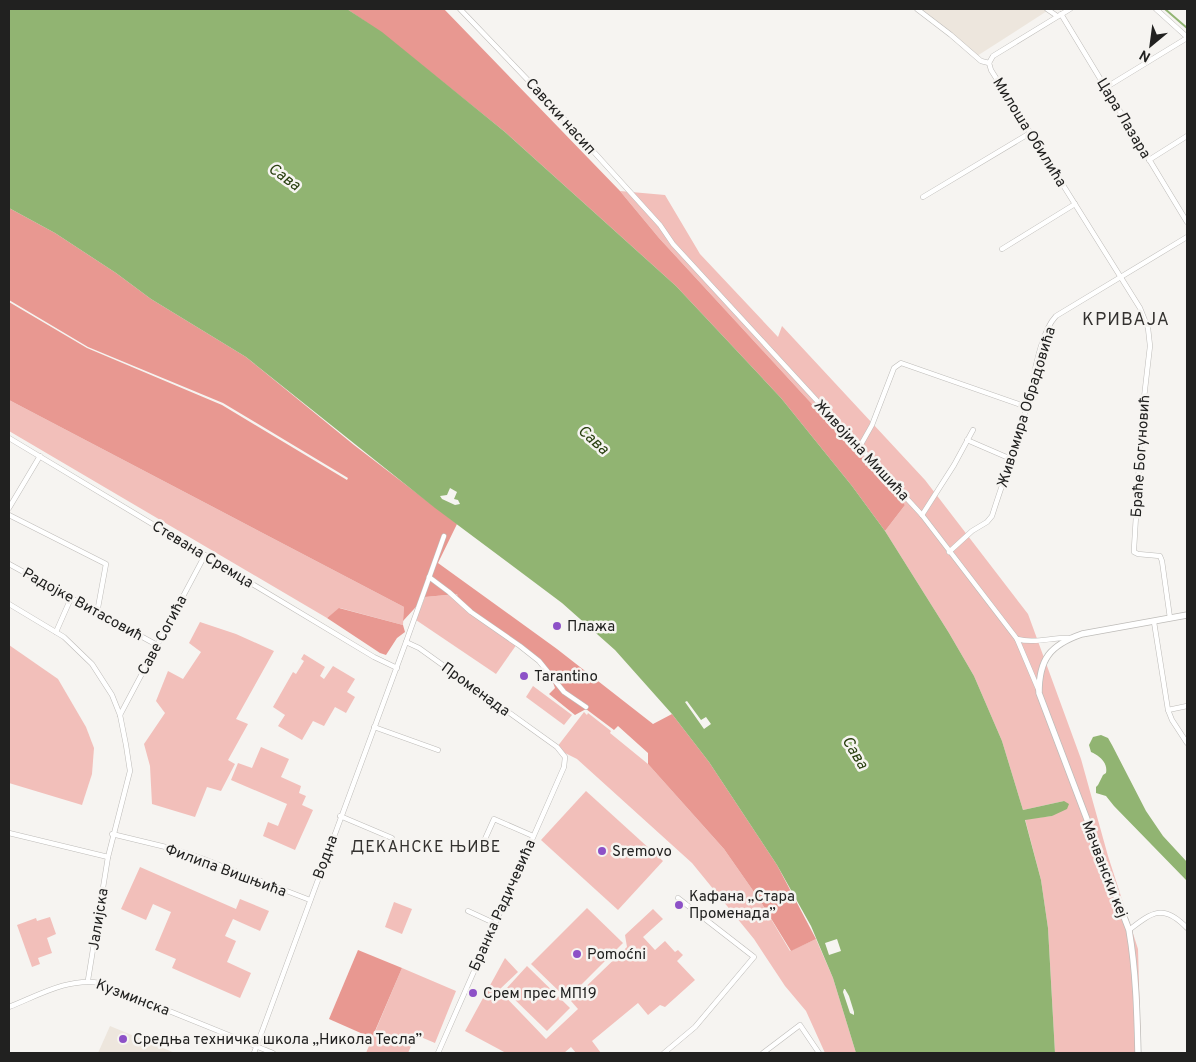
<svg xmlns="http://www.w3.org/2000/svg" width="1196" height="1062" viewBox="0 0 1196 1062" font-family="Overpass,sans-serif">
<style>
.built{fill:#ede6dd}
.green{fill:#f2bfba}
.forest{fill:#e89891}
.water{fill:#91b472}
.pier{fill:#f6f4f1}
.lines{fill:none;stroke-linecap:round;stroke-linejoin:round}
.stream{stroke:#91b472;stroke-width:2}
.minor-casing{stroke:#bebcb9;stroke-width:5.5}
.tertiary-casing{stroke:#bebcb9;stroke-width:7}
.minor{stroke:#fff;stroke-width:4.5}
.tertiary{stroke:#fff;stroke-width:5.5}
.poi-dot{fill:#8d51c7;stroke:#f6f4f1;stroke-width:2}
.labels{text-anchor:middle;stroke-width:5;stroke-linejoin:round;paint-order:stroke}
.street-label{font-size:15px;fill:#212120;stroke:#f6f4f1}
.poi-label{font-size:15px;fill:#212120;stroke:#f6f4f1;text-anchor:start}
.water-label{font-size:16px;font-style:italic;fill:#2a4011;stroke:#f6f4f1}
.neighbourhood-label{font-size:16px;letter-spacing:1px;fill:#343230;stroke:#f6f4f1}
.quarter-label{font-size:18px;letter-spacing:1px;fill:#343230;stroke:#f6f4f1}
</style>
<rect width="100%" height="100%" fill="#f6f4f1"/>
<g class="built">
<polygon points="919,9 1044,9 1047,11 977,56"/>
<polygon points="110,1026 175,1053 98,1053"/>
</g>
<g class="green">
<polygon points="620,191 665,195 700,254 778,337 782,326 925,480 1028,614 1081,759 1108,856 1138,949 1141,1053 1055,1053 1048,928 1041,880 1025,819 1052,816 1064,801 1023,810 1002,741 974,676 949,633 885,531 905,505 659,238"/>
<polygon points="9,400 404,607 403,625 340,608 327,618 9,431"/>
<polygon points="457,594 517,644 496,674 416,620 425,597"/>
<polygon points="200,622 236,634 274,651 236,719 248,724 228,760 235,764 221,791 207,787 195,817 152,804 150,766 144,744 165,713 156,701 168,671 183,679 201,652 189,643"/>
<polygon points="9,645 58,679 86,727 94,748 92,774 82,805 9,783"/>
<polygon points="304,654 325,667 320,676 324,679 333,666 355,679 347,692 355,697 346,713 335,707 324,726 313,721 302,740 278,726 285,715 273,707 293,672 296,674 304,661 301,659"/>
<polygon points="533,686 572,715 564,725 526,697"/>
<polygon points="584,712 587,715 588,713 611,731 610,733 648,764 724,849 761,902 790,951 816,939 833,978 856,1053 825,1053 806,1011 785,986 754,939 692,863 577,759 559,750 557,747"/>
<polygon points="261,747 289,759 281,777 301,786 299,793 306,796 302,805 313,810 295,850 263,836 268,822 278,826 287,804 231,780 238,763 252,768"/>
<polygon points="586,791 663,861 618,910 541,840"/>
<polygon points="140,867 236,909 240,899 269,911 260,931 233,919 225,936 236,941 227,962 251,973 240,998 172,968 176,959 155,950 171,912 153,904 146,920 121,909"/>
<polygon points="394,902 412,909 402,934 385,927"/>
<polygon points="587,908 623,943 567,999 531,964"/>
<polygon points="653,909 663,919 643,937 655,950 665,941 675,952 678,950 683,955 677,961 695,980 665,1007 660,1005 648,1015 638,1003 592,1041 601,1053 576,1053 571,1047 564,1053 506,1053 465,1031 505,958 518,972 499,990 546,1039 578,1009 571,1001 627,947 625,935"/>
<polygon points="50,917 56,934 47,938 52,953 38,958 40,964 32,967 17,925 36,918 37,921"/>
<polygon points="527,966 570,1008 547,1031 505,990"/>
<polygon points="402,968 456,991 435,1043 416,1035 408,1053 366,1053"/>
</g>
<g class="forest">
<polygon points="347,9 444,9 620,191 659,238 905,505 885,531 852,486 781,398 676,286 505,132 382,33"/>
<polygon points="9,208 55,233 116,273 151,299 246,357 354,445 457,524 438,563 557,649 653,724 672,714 709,762 777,865 816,939 791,951 761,902 724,849 648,764 648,753 618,726 614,730 586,709 575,715 549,694 555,688 548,669 460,602 457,594 425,597 403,621 404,607 9,400 9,302 87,348 222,405 347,480 348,478 223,403 88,347 9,300"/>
<polygon points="339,608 403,625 405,632 397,638 386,655 380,653 327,618"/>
<polygon points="358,950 402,968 372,1038 329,1019"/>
</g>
<g class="water">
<polygon points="9,9 347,9 382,32 505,132 676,286 781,398 852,486 885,531 949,633 974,676 1002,741 1023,810 1064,801 1069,804 1067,809 1052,816 1025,820 1041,880 1048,928 1055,1053 856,1053 833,978 811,926 777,865 709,762 672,714 615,650 562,603 435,508 246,357 151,299 116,273 55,233 9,208"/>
<path d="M1101 735 1108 738 1112 745 1146 811 1163 836 1187 862V881L1114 806 1106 796 1096 793V787L1098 785 1103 775 1106 773C1108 763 1100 756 1091 752L1089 745 1093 737Z"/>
</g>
<g class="pier">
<polygon points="450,488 457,492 454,499 458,500 460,504 455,505 442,499 440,496 447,495"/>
<polygon points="687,701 701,720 706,717 711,724 704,729 685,702"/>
<polygon points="837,939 841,951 829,955 825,943"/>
<polygon points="844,989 845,989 849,996 854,1012 854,1015 850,1013 843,992"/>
</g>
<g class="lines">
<polyline class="stream" points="1165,9 1187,28"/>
<defs>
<g id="minor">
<polyline points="460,9 546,99 660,225 673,244 922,515 1017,639 1039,691"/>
<polyline points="917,9 951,35 981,61 989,63"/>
<polyline points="1047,9 1057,16"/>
<polyline points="1156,9 1187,37"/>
<polyline points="1061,14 1187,222"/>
<polyline points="989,63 991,70 1140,308 1148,328 1150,346 1142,415 1134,549 1134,552 1138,554 1160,556 1162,561 1170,618"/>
<polyline points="989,63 993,56 1070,9"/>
<polyline points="1105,88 1187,38"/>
<polyline points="1149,160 1187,136"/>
<polyline points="923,197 1030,133"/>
<polyline points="1002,249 1075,204"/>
<polyline points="9,438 374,657 397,668"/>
<polyline points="967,440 1011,459"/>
<polyline points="859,448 872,425 894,368 901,363 1027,407"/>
<polyline points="9,508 40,456"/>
<polyline points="9,515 106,564 97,613"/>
<polyline points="922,515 954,465 973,430"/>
<path d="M949 552 972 531 987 522 992 516C1002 484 1014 453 1023 421 1032 394 1037 336 1056 316L1187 237"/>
<polyline points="9,564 157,645"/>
<polyline points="429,577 449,592 471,612 520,646 539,661 564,692 586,707"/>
<polyline points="9,604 64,637 92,664 112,695 120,715 126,745 130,771 108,857 88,980"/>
<polyline points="1154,622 1168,710 1172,720 1187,743"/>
<polyline points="56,632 71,598"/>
<path d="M1017 639C1035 644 1052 637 1071 638"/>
<polyline points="406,642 444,536"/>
<polyline points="1168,710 1187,706"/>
<polyline points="120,715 205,555"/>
<polyline points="374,727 438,750"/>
<polyline points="340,816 392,838"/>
<polyline points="9,833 108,857"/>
<polyline points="112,834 174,849 201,858 310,900"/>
<polyline points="485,839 494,819 533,836"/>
<polyline points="468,911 494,923"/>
<path d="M1129 930C1153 911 1164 904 1187 928"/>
<path d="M9 1007C37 996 69 977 100 983L273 1053"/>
<polyline points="254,1053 406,642 419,648 557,747 565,757 564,767 438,1053"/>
<polyline points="664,1053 695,1027 754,957 678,898"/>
<polyline points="763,1053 800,1025 819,1053"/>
</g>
<path id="tertiary" d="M1138 1053C1137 1012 1136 971 1129 930L1039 693C1039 659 1050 645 1082 634L1187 615"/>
</defs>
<use href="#minor" class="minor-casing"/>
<use href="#tertiary" class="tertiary-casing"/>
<use href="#minor" class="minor"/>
<use href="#tertiary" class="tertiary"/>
</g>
<g class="poi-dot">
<circle cx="557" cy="626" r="5"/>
<circle cx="524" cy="676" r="5"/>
<circle cx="602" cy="851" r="5"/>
<circle cx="679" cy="905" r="5"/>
<circle cx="577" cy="954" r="5"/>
<circle cx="473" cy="993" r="5"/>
<circle cx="123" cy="1039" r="5"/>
</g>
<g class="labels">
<g class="street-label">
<text transform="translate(561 116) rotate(48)" y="5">Савски насип</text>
<text transform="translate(1124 118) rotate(59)" y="5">Цара Лазара</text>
<text transform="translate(1030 132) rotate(58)" y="5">Милоша Обилића</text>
<text transform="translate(1026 407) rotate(-73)" y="5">Живомира Обрадовића</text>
<text transform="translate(862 450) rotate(47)" y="5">Живојина Мишића</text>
<text transform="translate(1140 456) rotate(-86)" y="5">Браће Богуновић</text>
<text transform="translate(203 554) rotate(31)" y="5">Стевана Сремца</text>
<text transform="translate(83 604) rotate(29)" y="5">Радојке Витасовић</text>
<text transform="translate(162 635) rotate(-62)" y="5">Саве Согића</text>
<text transform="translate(476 689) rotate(36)" y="5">Променада</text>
<text transform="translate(325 857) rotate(-70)" y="5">Водна</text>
<text transform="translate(1105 869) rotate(69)" y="5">Мачвански кеј</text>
<text transform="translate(226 870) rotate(20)" y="5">Филипа Вишњића</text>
<text transform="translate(502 905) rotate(-66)" y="5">Бранка Радичевића</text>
<text transform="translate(98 919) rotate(-81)" y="5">Јалијска</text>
<text transform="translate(133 997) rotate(21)" y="5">Кузминска</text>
</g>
<g class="poi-label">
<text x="567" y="631">Плажа</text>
<text x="534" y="681">Tarantino</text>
<text x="612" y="856">Sremovo</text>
<text x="689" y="901">Кафана „Стара<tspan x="689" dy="17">Променада”</tspan></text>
<text x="587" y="959">Pomoćni</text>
<text x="483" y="998">Срем прес МП19</text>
<text x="133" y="1044">Средња техничка школа „Никола Тесла”</text>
</g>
<g class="water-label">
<text transform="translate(285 176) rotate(36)" y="6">Сава</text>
<text transform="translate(594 439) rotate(42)" y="6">Сава</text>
<text transform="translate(856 752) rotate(59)" y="6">Сава</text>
</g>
<g class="neighbourhood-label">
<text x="426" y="852">ДЕКАНСКЕ ЊИВЕ</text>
</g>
<g class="quarter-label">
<text x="1126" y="325">КРИВАЈА</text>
</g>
</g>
<rect width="1196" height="1062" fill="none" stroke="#212120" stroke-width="20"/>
<g transform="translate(1151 45) rotate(209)" stroke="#f6f4f1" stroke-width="4" paint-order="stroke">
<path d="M0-4L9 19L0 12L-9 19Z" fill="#212120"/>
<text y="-8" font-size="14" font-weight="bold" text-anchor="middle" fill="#212120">N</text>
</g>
</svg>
